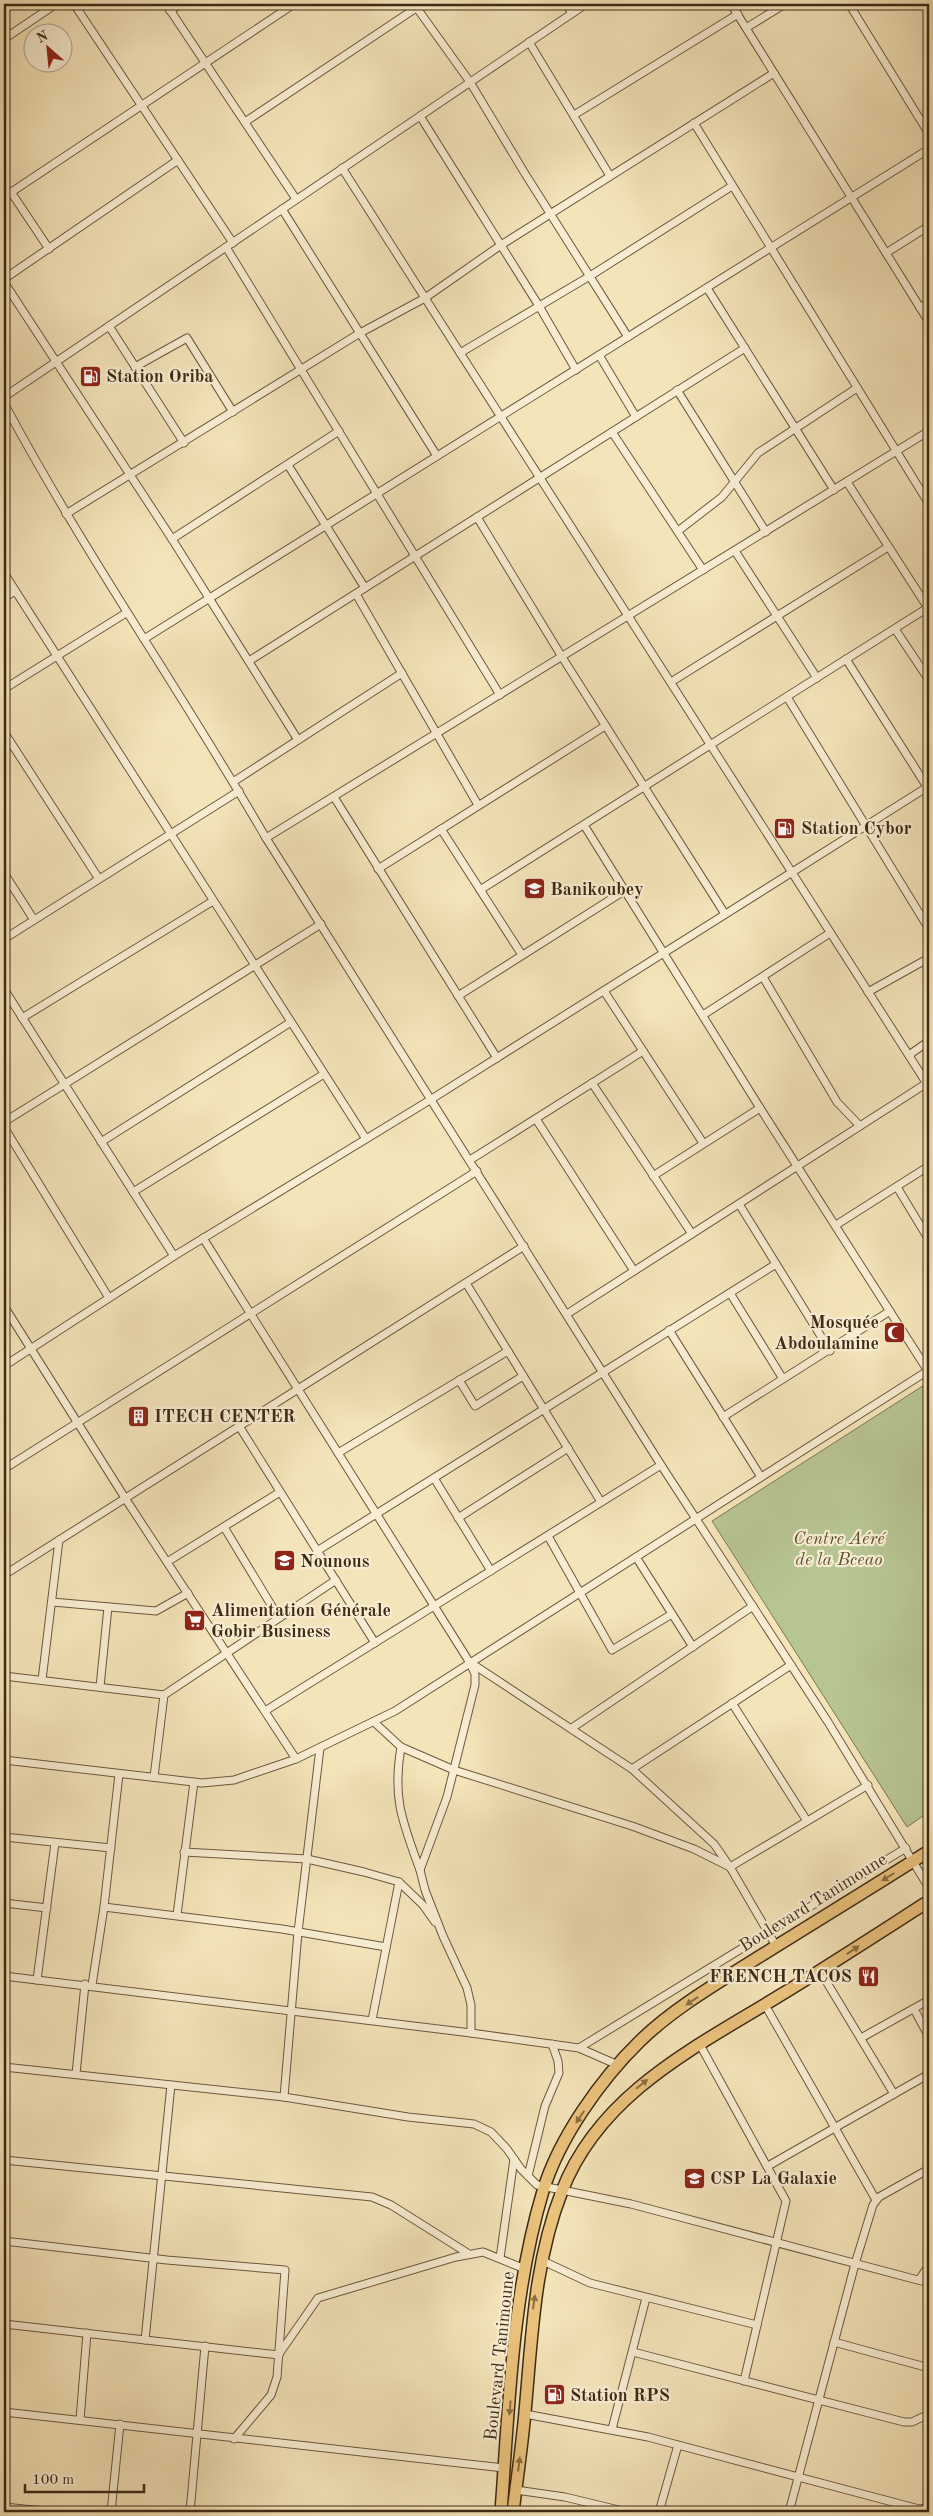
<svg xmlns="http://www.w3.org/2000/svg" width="933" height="2516" viewBox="0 0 933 2516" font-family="'Old Standard TT',serif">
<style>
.green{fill:#b7c592;stroke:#7a7854}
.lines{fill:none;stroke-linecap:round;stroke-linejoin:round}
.street-casing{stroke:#6c583e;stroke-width:9}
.primary-casing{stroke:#3e2a15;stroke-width:14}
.street{stroke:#f8edd2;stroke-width:7}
.primary{stroke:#eac27c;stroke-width:11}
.oneway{fill:#8b6e43}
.labels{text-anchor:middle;stroke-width:4.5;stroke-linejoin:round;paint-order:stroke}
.poi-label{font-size:18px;font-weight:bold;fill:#3e2a15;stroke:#f8edd2;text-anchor:start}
.park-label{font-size:18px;font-style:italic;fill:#5c5134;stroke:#f8edd2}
.street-label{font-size:18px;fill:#3e2a15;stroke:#f8edd2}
</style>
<rect width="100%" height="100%" fill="#f4e4b9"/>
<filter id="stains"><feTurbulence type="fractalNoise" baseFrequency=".004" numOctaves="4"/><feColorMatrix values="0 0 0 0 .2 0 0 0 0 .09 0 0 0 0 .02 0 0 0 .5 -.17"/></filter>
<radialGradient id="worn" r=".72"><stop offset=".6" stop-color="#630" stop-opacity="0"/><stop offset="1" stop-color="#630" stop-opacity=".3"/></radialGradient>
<polygon class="green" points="929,1382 929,1812 907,1827 712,1521"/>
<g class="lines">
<defs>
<g id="street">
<polyline points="74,4 233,243"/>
<polyline points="166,4 296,199"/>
<polyline points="414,4 470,82 524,172 628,337"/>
<polyline points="566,4 572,13"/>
<polyline points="731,4 929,322"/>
<polyline points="849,4 929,134"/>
<polyline points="170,11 181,4"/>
<polyline points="746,28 785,4"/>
<polyline points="4,39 56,4"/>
<polyline points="529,42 610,176"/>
<polyline points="574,115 738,14"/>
<polyline points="420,116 539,306 576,370"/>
<polyline points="245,122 422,4"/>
<polyline points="694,123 929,504"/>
<polyline points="342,168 929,1087"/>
<polyline points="11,192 49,249"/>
<polyline points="4,197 294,4"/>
<polyline points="282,209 437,456"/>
<polyline points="226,247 500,695"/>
<polyline points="886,253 929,226"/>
<polyline points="4,279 178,160"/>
<polyline points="4,282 172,539 298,740"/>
<polyline points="707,288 834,490"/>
<polyline points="920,308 929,302"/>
<polyline points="109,326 184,443"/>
<polyline points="460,353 590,276 732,186"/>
<polyline points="599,355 636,417"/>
<polyline points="135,367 187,338 233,412"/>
<polyline points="677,390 766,532"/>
<polyline points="4,397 586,4"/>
<path d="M4 403C84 553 181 691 266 838L661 1465 828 1722 929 1888"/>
<polyline points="612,432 703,570"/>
<polyline points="288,465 365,588"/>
<polyline points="847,482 928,608"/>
<polyline points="66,514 360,333 425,298 501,245 774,73"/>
<polyline points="477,517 562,657 725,914"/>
<polyline points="678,531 722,497 758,453 857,388"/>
<polyline points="172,539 339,431"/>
<polyline points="735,551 817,678"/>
<polyline points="4,573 366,1139"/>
<polyline points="356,594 478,805"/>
<polyline points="4,598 15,591"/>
<polyline points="895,629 929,680"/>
<polyline points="144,639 929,149"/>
<polyline points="846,659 929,790"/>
<polyline points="249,661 745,348"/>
<polyline points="671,682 888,547"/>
<polyline points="4,689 126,613"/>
<polyline points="787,697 929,929"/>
<polyline points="4,732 99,879"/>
<polyline points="233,782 402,673"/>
<polyline points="334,797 497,1058"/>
<polyline points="584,825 760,1108 928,1371"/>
<polyline points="441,829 522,955"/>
<polyline points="266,838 929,431"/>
<polyline points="378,869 605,726"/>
<polyline points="4,873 34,920"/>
<polyline points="480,890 929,607"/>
<polyline points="4,939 239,791"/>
<polyline points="763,977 837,1102 860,1126"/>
<polyline points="4,989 174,1256"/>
<polyline points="604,991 703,1143"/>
<polyline points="868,992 929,958"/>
<polyline points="458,996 624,891"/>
<polyline points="703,1015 830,933"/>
<polyline points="22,1018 213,901"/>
<polyline points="909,1055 929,1041"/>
<polyline points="592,1083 692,1234"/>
<polyline points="536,1119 634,1271"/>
<polyline points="4,1122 321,924"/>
<polyline points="4,1127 109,1298"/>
<polyline points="101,1142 291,1022"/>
<polyline points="470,1160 643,1051"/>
<polyline points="653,1176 760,1108"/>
<polyline points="897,1187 929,1240"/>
<polyline points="133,1192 324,1074"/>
<polyline points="739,1204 830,1351"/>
<polyline points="836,1225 929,1166"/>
<polyline points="203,1238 470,1663 475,1674 475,1685 447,1797 420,1870 425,1890 443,1936 467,1988 471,2005 471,2033"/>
<polyline points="466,1283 601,1502"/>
<polyline points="730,1293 783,1379"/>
<polyline points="4,1306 125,1498 296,1759"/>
<polyline points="567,1314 927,1083"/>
<polyline points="669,1330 761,1477"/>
<polyline points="4,1366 174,1256 430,1100 929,786"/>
<polyline points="459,1380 475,1406 523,1376"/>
<polyline points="723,1417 890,1311"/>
<polyline points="239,1426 375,1643"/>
<polyline points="338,1453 508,1351"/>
<polyline points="4,1469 477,1171"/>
<polyline points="434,1478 491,1571"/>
<polyline points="458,1518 568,1448"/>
<polyline points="224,1527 279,1618"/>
<polyline points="548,1536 612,1650 672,1614"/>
<polyline points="317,1551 776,1264"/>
<polyline points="636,1557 693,1647"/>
<polyline points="167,1562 280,1492"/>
<polyline points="4,1575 524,1246"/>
<polyline points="52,1602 156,1611 188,1593"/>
<polyline points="471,1663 632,1769 714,1844 730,1867 868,1785"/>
<polyline points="4,1676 164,1695 336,1580"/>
<polyline points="42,1680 59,1540"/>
<polyline points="100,1687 108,1607"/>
<polyline points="732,1703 807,1821"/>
<polyline points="265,1711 661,1465"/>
<polyline points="374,1722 401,1747 454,1770 632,1826 694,1849 730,1867 776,1946"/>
<polyline points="572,1728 753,1606"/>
<path d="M401 1747C392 1799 403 1823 420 1870"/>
<polyline points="4,1760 202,1783 234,1780 296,1759 395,1711 929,1370"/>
<polyline points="632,1769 791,1665"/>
<polyline points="154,1777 164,1695"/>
<polyline points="4,1837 111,1848"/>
<polyline points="184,1852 307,1859 364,1872 399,1882 423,1905 435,1922"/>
<polyline points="4,1903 47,1908"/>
<polyline points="104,1907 282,1929 386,1947"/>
<polyline points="177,1915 194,1782"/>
<polyline points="820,1971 894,2094"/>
<polyline points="4,1976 471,2033 579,2048 618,2065"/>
<polyline points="37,1980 55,1843"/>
<polyline points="92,1985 104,1907 119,1774"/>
<polyline points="765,2005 876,2200"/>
<polyline points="914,2009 929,2037"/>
<polyline points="372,2020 399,1882"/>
<polyline points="861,2038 929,2000"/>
<polyline points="699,2043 786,2201 744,2381"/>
<polyline points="579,2048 906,1848"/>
<polyline points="4,2067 284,2097 408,2117 474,2124 491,2132 507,2149 521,2169 537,2185 631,2204 929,2283"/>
<polyline points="76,2074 85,1984"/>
<polyline points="284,2097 298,1932 320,1748"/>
<polyline points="4,2160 372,2197 391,2205 469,2254"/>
<polyline points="768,2166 929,2074"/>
<polyline points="528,2176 545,2106 559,2073 558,2061 552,2044"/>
<polyline points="4,2241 167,2260 285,2270 277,2377 271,2395 234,2439"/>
<polyline points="500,2258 514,2159"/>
<polyline points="541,2260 590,2283 757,2325"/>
<polyline points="919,2280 929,2265"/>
<polyline points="4,2324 279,2355"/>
<polyline points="145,2340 171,2085"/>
<polyline points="834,2342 929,2368"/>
<polyline points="633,2352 904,2422 912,2422 929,2414"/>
<polyline points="279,2354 318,2298 456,2257 483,2252 525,2269"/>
<polyline points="4,2412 504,2468"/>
<polyline points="525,2414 648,2437 919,2509 929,2508"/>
<polyline points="80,2420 87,2333"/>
<polyline points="612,2429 646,2298"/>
<polyline points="516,2490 565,2497 627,2512"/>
<polyline points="4,2507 54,2512"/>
<polyline points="111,2512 120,2424"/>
<polyline points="190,2512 205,2346"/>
<polyline points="659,2512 678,2445"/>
<polyline points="789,2512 855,2264 873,2205 879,2197 929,2169"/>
</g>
<g id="primary">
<path d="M501 2512C509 2405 512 2294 543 2191 559 2138 601 2079 640 2041 675 2007 721 1981 762 1955 818 1920 874 1886 929 1851"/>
<path d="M513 2512C517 2479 522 2446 525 2412 532 2337 534 2262 562 2191 600 2093 696 2047 779 1996 830 1965 879 1933 929 1901"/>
</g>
</defs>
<use href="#street" class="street-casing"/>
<use href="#primary" class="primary-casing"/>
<use href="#street" class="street"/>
<use href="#primary" class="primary"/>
</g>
<defs><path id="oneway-solid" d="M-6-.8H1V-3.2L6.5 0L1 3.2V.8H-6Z" transform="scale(1.25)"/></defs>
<g class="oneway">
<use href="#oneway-solid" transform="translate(888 1877) rotate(148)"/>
<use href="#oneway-solid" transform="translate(853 1950) rotate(-33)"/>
<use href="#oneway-solid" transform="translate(692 2001) rotate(146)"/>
<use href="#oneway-solid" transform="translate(642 2084) rotate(-39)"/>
<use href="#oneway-solid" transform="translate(580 2117) rotate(124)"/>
<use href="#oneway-solid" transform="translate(534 2302) rotate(-82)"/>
<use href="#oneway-solid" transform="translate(510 2408) rotate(95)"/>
<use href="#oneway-solid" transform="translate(519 2464) rotate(-83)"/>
</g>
<defs>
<symbol id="fuel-square" viewBox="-11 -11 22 22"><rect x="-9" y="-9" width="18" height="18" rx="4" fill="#8f2418" stroke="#f8edd2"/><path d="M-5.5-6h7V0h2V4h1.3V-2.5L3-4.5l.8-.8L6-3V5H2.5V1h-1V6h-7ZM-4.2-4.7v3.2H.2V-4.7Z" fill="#fff"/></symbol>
<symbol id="university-square" viewBox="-11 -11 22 22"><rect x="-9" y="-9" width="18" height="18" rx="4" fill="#8f2418" stroke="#f8edd2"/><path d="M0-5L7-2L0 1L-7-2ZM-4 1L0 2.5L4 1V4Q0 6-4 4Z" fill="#fff"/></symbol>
<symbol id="mosque-square" viewBox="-11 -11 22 22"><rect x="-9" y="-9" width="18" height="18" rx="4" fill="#8f2418" stroke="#f8edd2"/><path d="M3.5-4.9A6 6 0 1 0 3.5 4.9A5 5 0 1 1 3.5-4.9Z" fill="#fff"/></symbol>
<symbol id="building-square" viewBox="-11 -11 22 22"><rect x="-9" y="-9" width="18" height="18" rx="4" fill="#8f2418" stroke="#f8edd2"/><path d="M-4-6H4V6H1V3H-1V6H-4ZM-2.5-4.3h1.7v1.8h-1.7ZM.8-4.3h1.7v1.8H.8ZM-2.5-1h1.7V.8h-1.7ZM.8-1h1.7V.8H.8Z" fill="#fff"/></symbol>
<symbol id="school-square" viewBox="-11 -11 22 22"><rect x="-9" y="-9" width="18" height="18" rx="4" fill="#8f2418" stroke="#f8edd2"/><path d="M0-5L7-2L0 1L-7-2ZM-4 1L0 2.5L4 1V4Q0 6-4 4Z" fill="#fff"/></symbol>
<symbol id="supermarket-square" viewBox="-11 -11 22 22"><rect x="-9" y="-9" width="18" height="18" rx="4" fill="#8f2418" stroke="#f8edd2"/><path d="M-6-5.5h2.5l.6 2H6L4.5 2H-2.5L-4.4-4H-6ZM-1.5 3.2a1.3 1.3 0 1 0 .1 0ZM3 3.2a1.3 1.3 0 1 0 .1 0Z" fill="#fff"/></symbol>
<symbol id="restaurant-square" viewBox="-11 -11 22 22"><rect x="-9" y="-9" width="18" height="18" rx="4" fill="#8f2418" stroke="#f8edd2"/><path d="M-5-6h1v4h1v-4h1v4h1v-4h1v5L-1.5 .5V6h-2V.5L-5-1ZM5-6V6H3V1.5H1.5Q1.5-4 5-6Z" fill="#fff"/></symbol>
</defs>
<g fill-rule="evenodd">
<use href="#fuel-square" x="78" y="364" width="25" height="25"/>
<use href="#fuel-square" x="772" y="816" width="25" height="25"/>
<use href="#university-square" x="522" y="876" width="25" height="25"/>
<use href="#mosque-square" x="882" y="1320" width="25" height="25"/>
<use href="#building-square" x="126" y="1404" width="25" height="25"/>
<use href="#school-square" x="272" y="1548" width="25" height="25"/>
<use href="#supermarket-square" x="182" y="1608" width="25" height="25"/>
<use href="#restaurant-square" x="856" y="1964" width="25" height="25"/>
<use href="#school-square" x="682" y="2166" width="25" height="25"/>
<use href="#fuel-square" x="542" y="2382" width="25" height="25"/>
</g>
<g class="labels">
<g class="poi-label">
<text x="106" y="382">Station Oriba</text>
<text x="801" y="834">Station Cybor</text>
<text x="550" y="895">Banikoubey</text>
<text x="879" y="1328" text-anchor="end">Mosquée<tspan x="879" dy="21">Abdoulamine</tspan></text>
<text x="154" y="1422">ITECH CENTER</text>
<text x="300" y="1567">Nounous</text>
<text x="211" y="1616">Alimentation Générale<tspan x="211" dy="21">Gobir Business</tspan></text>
<text x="852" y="1982" text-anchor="end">FRENCH TACOS</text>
<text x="710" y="2184">CSP La Galaxie</text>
<text x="570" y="2401">Station RPS</text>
</g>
<g class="park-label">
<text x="839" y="1544">Centre Aéré<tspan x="839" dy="21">de la Bceao</tspan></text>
</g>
<g class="street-label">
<text transform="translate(813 1902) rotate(-32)" y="6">Boulevard Tanimoune</text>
<text transform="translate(499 2356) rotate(-84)" y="6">Boulevard Tanimoune</text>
</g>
</g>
<rect width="933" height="2516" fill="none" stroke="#f4e4b9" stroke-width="20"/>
<rect x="5" y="5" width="923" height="2506" fill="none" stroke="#3e2a15" stroke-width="2.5"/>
<rect x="10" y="10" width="913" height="2496" fill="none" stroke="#3e2a15"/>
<g transform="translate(48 48) rotate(333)"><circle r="24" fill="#f8edd2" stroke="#ae9f86"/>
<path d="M0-4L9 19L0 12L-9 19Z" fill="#8f2418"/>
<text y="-8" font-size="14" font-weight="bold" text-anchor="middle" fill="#3e2a15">N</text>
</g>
<path d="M25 2484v8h119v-8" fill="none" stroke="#3e2a15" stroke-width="2.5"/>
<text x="32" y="2484" font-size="15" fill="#3e2a15" stroke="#f8edd2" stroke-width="4" paint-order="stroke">100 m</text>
<rect width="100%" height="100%" filter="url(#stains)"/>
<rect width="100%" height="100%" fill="url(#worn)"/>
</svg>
